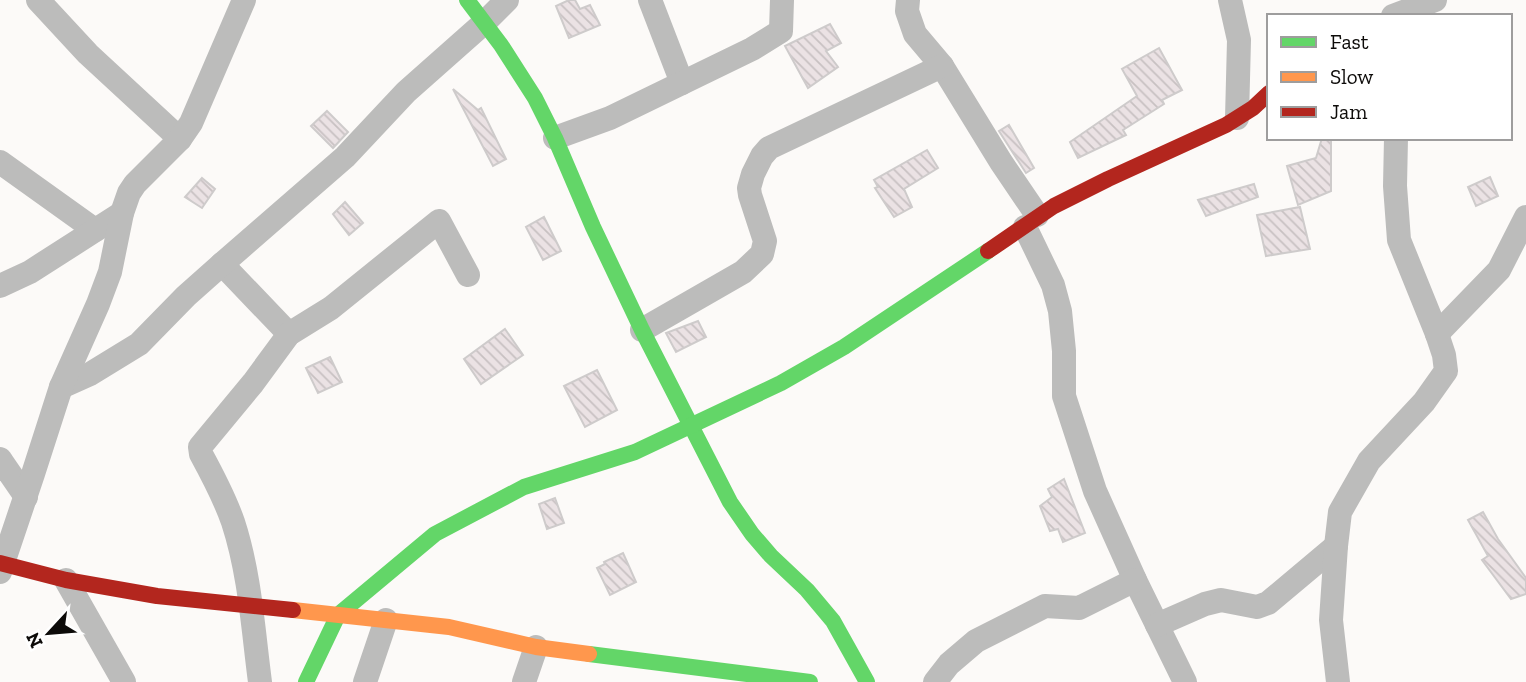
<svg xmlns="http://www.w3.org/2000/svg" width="1526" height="682" viewBox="0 0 1526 682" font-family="'Zilla Slab',serif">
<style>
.building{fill:url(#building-back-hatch);stroke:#cecbcb;stroke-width:2}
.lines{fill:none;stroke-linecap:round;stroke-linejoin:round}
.street{stroke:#bcbcbb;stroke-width:24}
.fast{stroke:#63d668;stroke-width:16}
.slow{stroke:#ff974d;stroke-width:16}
.jam{stroke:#b3261e;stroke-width:16}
</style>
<defs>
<pattern id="building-back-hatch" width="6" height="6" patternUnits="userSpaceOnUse" patternTransform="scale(1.75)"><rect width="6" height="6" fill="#ebe2e4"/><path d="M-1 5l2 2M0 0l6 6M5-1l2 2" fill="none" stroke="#c8c1c2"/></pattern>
</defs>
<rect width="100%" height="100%" fill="#fcfaf8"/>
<g class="building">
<polygon points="569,0 575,0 580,9 590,5 600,25 569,38 556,6"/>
<polygon points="830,24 841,43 826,51 838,67 808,88 785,46"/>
<polygon points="1159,48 1182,90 1162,100 1164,104 1123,130 1126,135 1078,158 1070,142 1137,96 1122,69"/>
<polygon points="453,89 478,110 481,108 506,159 493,166"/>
<polygon points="327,111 348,132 333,148 311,126"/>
<polygon points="1009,125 1034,168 1026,173 999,131"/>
<polygon points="1322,138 1331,138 1331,191 1298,205 1287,166 1316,158"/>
<polygon points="927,150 938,168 904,189 912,207 894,217 875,188 878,187 874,180"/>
<polygon points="1490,177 1498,196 1476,206 1468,187"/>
<polygon points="202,178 215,189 202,208 185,197"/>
<polygon points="1254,184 1258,197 1206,216 1198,200"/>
<polygon points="345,202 363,223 349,235 333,214"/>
<polygon points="1300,207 1310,249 1266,256 1257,215"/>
<polygon points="544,217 561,251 543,260 526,227"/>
<polygon points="698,321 706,337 676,352 666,333"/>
<polygon points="505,329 523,355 481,384 464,359"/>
<polygon points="330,357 342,382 318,393 306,368"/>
<polygon points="597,370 617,410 585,427 564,386"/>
<polygon points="1064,479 1085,533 1063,542 1058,529 1050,531 1040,506 1052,497 1048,489"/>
<polygon points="555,498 564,523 547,529 539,504"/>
<polygon points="1483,512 1498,539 1526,578 1526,594 1511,599 1482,560 1488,556 1468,520"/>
<polygon points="623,553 636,582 610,595 597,568 605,564 604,562"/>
</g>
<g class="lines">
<g class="street">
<polyline points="38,0 88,54 180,139"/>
<polyline points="650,0 682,83"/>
<polyline points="908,0 907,11 915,34 942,66 1001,162 1037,215"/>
<polyline points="1230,0 1239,40 1237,118"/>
<polyline points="1393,16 1435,0"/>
<polyline points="555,138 610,118 752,49 781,31 782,0"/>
<polyline points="0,162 95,230"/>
<polyline points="1025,227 1053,285 1060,311 1064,351 1064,396 1095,491 1135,580 1185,682"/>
<polyline points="222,264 289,334"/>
<polyline points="0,286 30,272 122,213"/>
<polyline points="642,330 743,272 762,254 765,241 750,195 749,188 753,174 762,156 769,148 942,66"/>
<polyline points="1437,334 1499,270 1526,217"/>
<polyline points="61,387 90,374 139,344 186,296 222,264 345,157 406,92 485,22 507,0"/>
<polyline points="0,459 26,497"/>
<polyline points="0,572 33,474 61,387 98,304 110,272 122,213 129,193 135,184 180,139 191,123 244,0"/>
<polyline points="66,580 124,682"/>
<polyline points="1157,625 1205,604 1221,600 1257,607 1268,603 1336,546"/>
<path d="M260 682C253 629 250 574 233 522 225 499 213 476 201 454L200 447 253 383 289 334 331 308 439 221 468 275"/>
<polyline points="365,682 386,620"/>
<polyline points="524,682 536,647"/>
<polyline points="935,682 949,664 976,641 1045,606 1079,608 1135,580"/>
<polyline points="1338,682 1331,620 1336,546 1340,512 1369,461 1424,402 1446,371 1444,355 1437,334 1399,240 1395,186 1396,138"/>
</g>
<g class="fast">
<polyline points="467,0 501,45 535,98 555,138 593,227 642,330 730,502 752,534 771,556 807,590 833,621 867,682"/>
<polyline points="589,654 810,682"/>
<polyline points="306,682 338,615 435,534 524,487 635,452 781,383 844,347 988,251"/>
</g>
<polyline class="slow" points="293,610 449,627 536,647 589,654"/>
<g class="jam">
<polyline points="988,251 1054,206 1108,179 1226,125 1253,108 1269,93"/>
<polyline points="0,563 66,580 157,596 293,610"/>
</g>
</g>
<rect x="1267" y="14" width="245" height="126" fill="#ffffff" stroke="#9e9d9d" stroke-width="2"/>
<rect x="1281" y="37" width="35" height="10" fill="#63d668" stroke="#9e9d9d" stroke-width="2"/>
<text x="1330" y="49" font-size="21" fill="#0d0b09">Fast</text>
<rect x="1281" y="72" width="35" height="10" fill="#ff974d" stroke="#9e9d9d" stroke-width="2"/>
<text x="1330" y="84" font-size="21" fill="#0d0b09">Slow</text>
<rect x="1281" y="107" width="35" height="10" fill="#b3261e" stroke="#9e9d9d" stroke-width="2"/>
<text x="1330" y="119" font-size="21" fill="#0d0b09">Jam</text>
<g transform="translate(49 633) rotate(244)" stroke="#ffffff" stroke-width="5" paint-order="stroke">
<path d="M0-5L12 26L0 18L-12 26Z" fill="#0d0b09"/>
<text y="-10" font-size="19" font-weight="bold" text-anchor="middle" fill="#0d0b09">N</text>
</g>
</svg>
